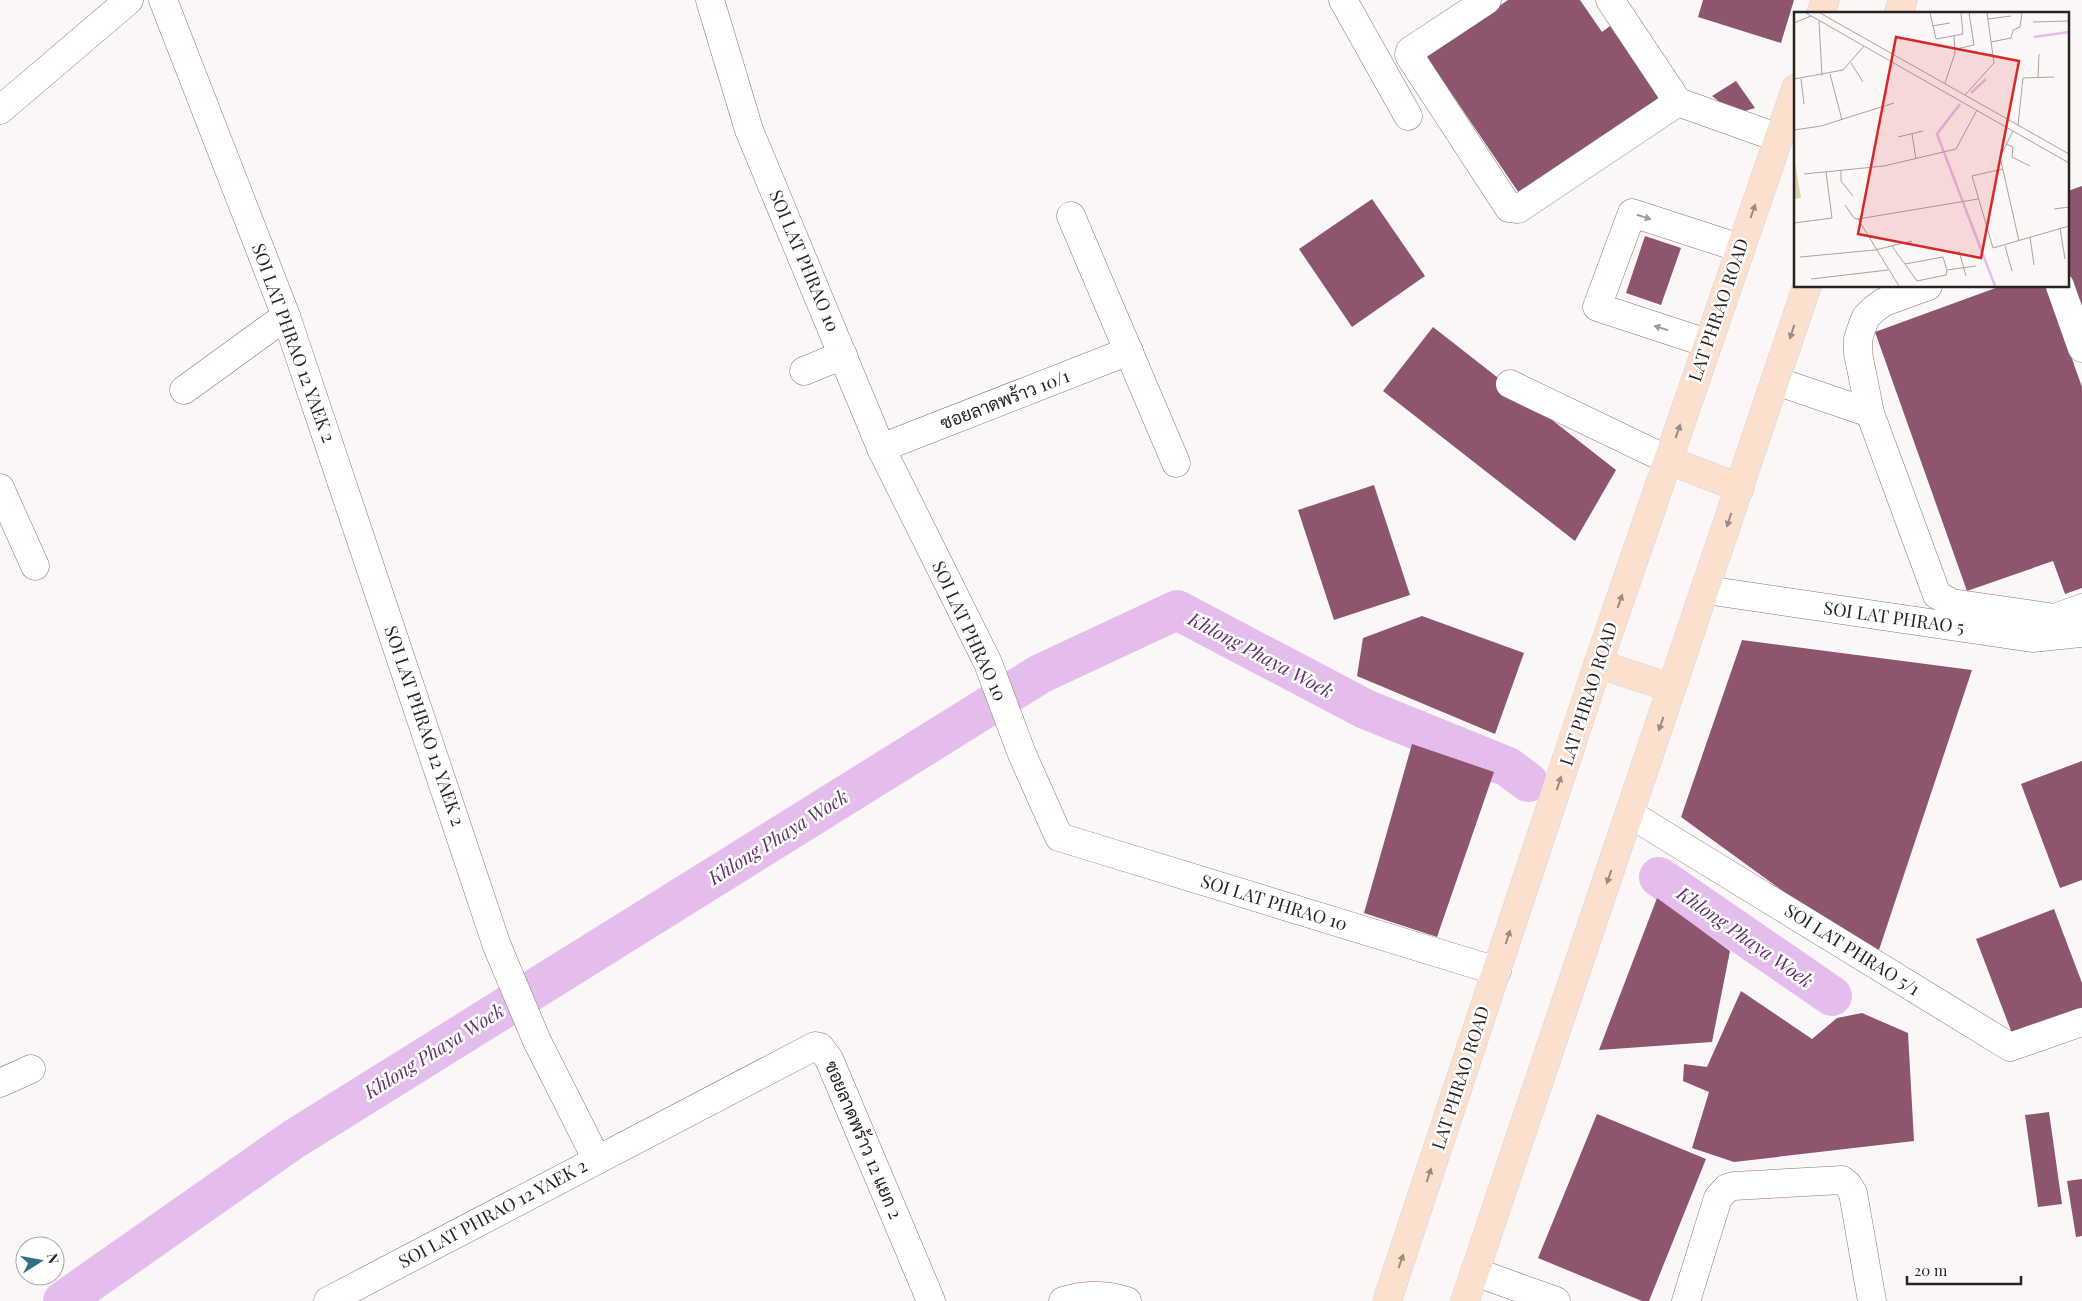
<svg xmlns="http://www.w3.org/2000/svg" width="2082" height="1301" viewBox="0 0 2082 1301" font-family="'Playfair Display',Sarabun,serif">
<style>
.lines{fill:none;stroke-linecap:round;stroke-linejoin:round}
.canal{stroke:#e5bded;stroke-width:40}
.building{fill:#8d566e}
.minor-casing{stroke:#8a7472;stroke-width:29}
.major-casing{stroke:#d4d3d3;stroke-width:29}
.minor{stroke:#fff;stroke-width:28}
.major{stroke:#fbe0cd;stroke-width:28}
.oneway{fill:#9d8a80}
.oneway2{fill:#9f9c9b}
.labels{text-anchor:middle;stroke-width:5;stroke-linejoin:round;paint-order:stroke}
.street-label{font-size:18px;fill:#2a2221;stroke:#fff}
.water-label{font-size:19px;font-style:italic;fill:#61306a;stroke:#fff}
.inset-river{fill:none;stroke:#e5bded;stroke-width:2.5}
.inset-road{fill:none;stroke:#a8a2a1;stroke-width:1}
.view{fill:#d62828;fill-opacity:0.15;stroke:#d62828;stroke-width:2.5}
.inset-edge{fill:none;stroke:#2a2221;stroke-width:2.5}
</style>
<rect width="100%" height="100%" fill="#fcf7f7"/>
<g class="lines">
<g class="canal">
<polyline points="1659,877 1832,996"/>
<polyline points="63,1301 294,1139 1040,674 1177,610 1365,709 1508,767 1528,782"/>
</g>
</g>
<g class="building">
<polygon points="1508,0 1580,0 1602,32 1610,26 1661,100 1521,196 1426,56"/>
<polygon points="1703,0 1794,0 1781,43 1698,17"/>
<polygon points="1736,81 1755,108 1735,114 1712,96"/>
<polygon points="2082,186 2082,312 2068,272 2068,191"/>
<polygon points="1372,199 1425,276 1352,327 1299,249"/>
<polygon points="1645,236 1681,248 1661,305 1626,293"/>
<polygon points="2001,286 2046,286 2082,387 2082,588 2065,594 2053,561 1967,591 1875,332"/>
<polygon points="1433,327 1616,470 1575,541 1383,391"/>
<polygon points="1374,485 1410,595 1334,620 1298,510"/>
<polygon points="1422,616 1524,653 1495,734 1357,676 1363,638"/>
<polygon points="1742,640 1972,670 1876,959 1681,817"/>
<polygon points="1412,744 1494,772 1437,937 1364,913"/>
<polygon points="2082,761 2082,880 2060,888 2021,784"/>
<polygon points="1657,898 1730,951 1712,1042 1599,1050"/>
<polygon points="2054,909 2082,983 2082,1009 2013,1036 1976,939"/>
<polygon points="1741,991 1812,1039 1837,1018 1862,1013 1908,1033 1914,1141 1734,1162 1692,1148 1709,1092 1683,1081 1684,1064 1707,1067"/>
<polygon points="2049,1112 2062,1204 2038,1207 2025,1115"/>
<polygon points="1597,1114 1706,1159 1649,1301 1642,1301 1538,1258"/>
<polygon points="2082,1179 2082,1236 2076,1237 2067,1181"/>
</g>
<g class="lines">
<defs>
<g id="minor">
<polyline points="163,0 286,316 497,946 537,1041 597,1160"/>
<polyline points="710,0 749,130 881,448 988,663 1022,754 1059,837 1497,971"/>
<polyline points="1343,0 1408,116"/>
<polyline points="1487,0 1410,51 1409,55 1509,208 1518,209 1678,102"/>
<polyline points="1610,0 1678,102 1779,138"/>
<polyline points="0,110 129,0"/>
<polyline points="1071,216 1176,463"/>
<polyline points="1928,286 1884,302 1874,309 1866,317 1862,327 1858,339 1858,353 1870,413 1937,595 1952,603 2055,618 2082,608"/>
<polyline points="2060,286 2082,348"/>
<polyline points="1707,343 1597,307 1632,213 1740,248"/>
<polyline points="804,371 843,355"/>
<polyline points="1776,381 1870,413"/>
<polyline points="1510,384 1668,460"/>
<polyline points="184,390 286,316"/>
<polyline points="881,448 1129,351"/>
<polyline points="0,488 35,566"/>
<polyline points="1706,590 2032,638 2082,633"/>
<polyline points="1630,814 2010,1047 2082,1022"/>
<polyline points="0,1083 31,1069"/>
<polyline points="1475,1272 1556,1301"/>
<polyline points="328,1301 815,1046 820,1047 829,1059 931,1301"/>
<path d="M1063 1301C1084 1294 1106 1294 1127 1301"/>
<polyline points="1686,1301 1718,1198 1727,1188 1734,1186 1842,1180 1848,1185 1853,1193 1872,1301"/>
</g>
<g id="major">
<polyline points="1821,14 1825,0"/>
<polyline points="1898,14 1903,0"/>
<polyline points="1668,460 1740,488"/>
<polyline points="1598,664 1672,688"/>
<polyline points="1387,1301 1598,664 1796,88"/>
<polyline points="1465,1301 1807,286"/>
</g>
</defs>
<use href="#minor" class="minor-casing"/>
<use href="#major" class="major-casing"/>
<use href="#minor" class="minor"/>
<use href="#major" class="major"/>
</g>
<defs><path id="oneway-solid" d="M-6-.8H1V-3.2L6.5 0L1 3.2V.8H-6Z" transform="scale(1.25)"/></defs>
<g class="oneway">
<use href="#oneway-solid" transform="translate(1753 211) rotate(-71)"/>
<use href="#oneway-solid" transform="translate(1792 332) rotate(108)"/>
<use href="#oneway-solid" transform="translate(1678 431) rotate(-71)"/>
<use href="#oneway-solid" transform="translate(1729 520) rotate(108)"/>
<use href="#oneway-solid" transform="translate(1620 601) rotate(-71)"/>
<use href="#oneway-solid" transform="translate(1661 724) rotate(109)"/>
<use href="#oneway-solid" transform="translate(1559 783) rotate(-72)"/>
<use href="#oneway-solid" transform="translate(1609 877) rotate(109)"/>
<use href="#oneway-solid" transform="translate(1508 937) rotate(-72)"/>
<use href="#oneway-solid" transform="translate(1429 1175) rotate(-72)"/>
<use href="#oneway-solid" transform="translate(1401 1261) rotate(-71)"/>
</g>
<g class="oneway2">
<use href="#oneway-solid" transform="translate(1644 217) rotate(18)"/>
<use href="#oneway-solid" transform="translate(1661 328) rotate(-162)"/>
</g>
<g class="labels">
<g class="street-label">
<text transform="translate(804 261) rotate(67)" y="6">SOI LAT PHRAO 10</text>
<text transform="translate(1719 310) rotate(-71)" y="6">LAT PHRAO ROAD</text>
<text transform="translate(293 343) rotate(70)" y="6">SOI LAT PHRAO 12 YAEK 2</text>
<text transform="translate(1005 400) rotate(-21)" y="6">ซอยลาดพร้าว 10/1</text>
<text transform="translate(1894 618) rotate(8)" y="6">SOI LAT PHRAO 5</text>
<text transform="translate(969 631) rotate(65)" y="6">SOI LAT PHRAO 10</text>
<text transform="translate(1589 694) rotate(-72)" y="6">LAT PHRAO ROAD</text>
<text transform="translate(424 726) rotate(71)" y="6">SOI LAT PHRAO 12 YAEK 2</text>
<text transform="translate(1274 903) rotate(17)" y="6">SOI LAT PHRAO 10</text>
<text transform="translate(1852 950) rotate(32)" y="6">SOI LAT PHRAO 5/1</text>
<text transform="translate(1461 1078) rotate(-72)" y="6">LAT PHRAO ROAD</text>
<text transform="translate(863 1140) rotate(67)" y="6">ซอยลาดพร้าว 12 แยก 2</text>
<text transform="translate(493 1214) rotate(-28)" y="6">SOI LAT PHRAO 12 YAEK 2</text>
</g>
<g class="water-label">
<text transform="translate(1261 655) rotate(28)" y="7">Khlong Phaya Woek</text>
<text transform="translate(778 837) rotate(-32)" y="7">Khlong Phaya Woek</text>
<text transform="translate(1745 937) rotate(35)" y="7">Khlong Phaya Woek</text>
<text transform="translate(434 1051) rotate(-32)" y="7">Khlong Phaya Woek</text>
</g>
</g>
<g transform="translate(1794 12)">
<rect width="275" height="275" fill="#fcf7f7"/>
<path d="M0 145 7 186 0 187Z" fill="#e3d2ac"/>
<path class="inset-river" d="M240 25 275 20M177 81 192 67M166 92 143 122 201 274"/>
<path class="inset-road" d="M12 1 275 151M26 1 275 142M136 1 142 27 169 22 167 1M194 7 217 4M25 9 28 64M239 10 275 9M0 11 17 4M138 14 156 11M197 30 217 26 219 18 226 15 228 1M162 37 180 33 175 1M57 51 69 70M36 62 48 108M244 65 245 42M0 67 49 58 70 34M7 67 10 92M151 71 161 41 160 24M171 83 200 51 193 1M224 113 229 66 260 65M0 118 27 114 100 91M219 119 206 145 225 229M118 122 122 147M104 125 129 119M212 132 219 135 218 145 236 154M208 157 178 164 199 236 275 214M47 158V169L59 184M10 162 90 154 162 137 183 98M51 193 60 206 64 207M260 197 275 195M64 207 184 187M64 207 105 274M0 211 38 206 32 160M266 216 271 247M236 225 240 253M98 234 123 269 152 263 153 258M211 234 218 259M165 239 172 264M6 245 81 238 118 229M111 252 149 245 153 258 182 254M17 267 94 258"/>
<path class="view" d="M102 25 225 49 187 246 64 222Z"/>
<rect width="275" height="275" class="inset-edge"/>
</g>
<g transform="translate(40 1261) rotate(79)"><circle r="24" fill="#ffffff" stroke="#aaa7a6"/>
<path d="M0-4L9 19L0 12L-9 19Z" fill="#346f87"/>
<text y="-8" font-size="14" font-weight="bold" text-anchor="middle" fill="#2a2221">N</text>
</g>
<path d="M1907 1276v8h114v-8" fill="none" stroke="#2a2221" stroke-width="2.5"/>
<text x="1914" y="1276" font-size="15" fill="#2a2221" stroke="#ffffff" stroke-width="4" paint-order="stroke">20 m</text>
</svg>
